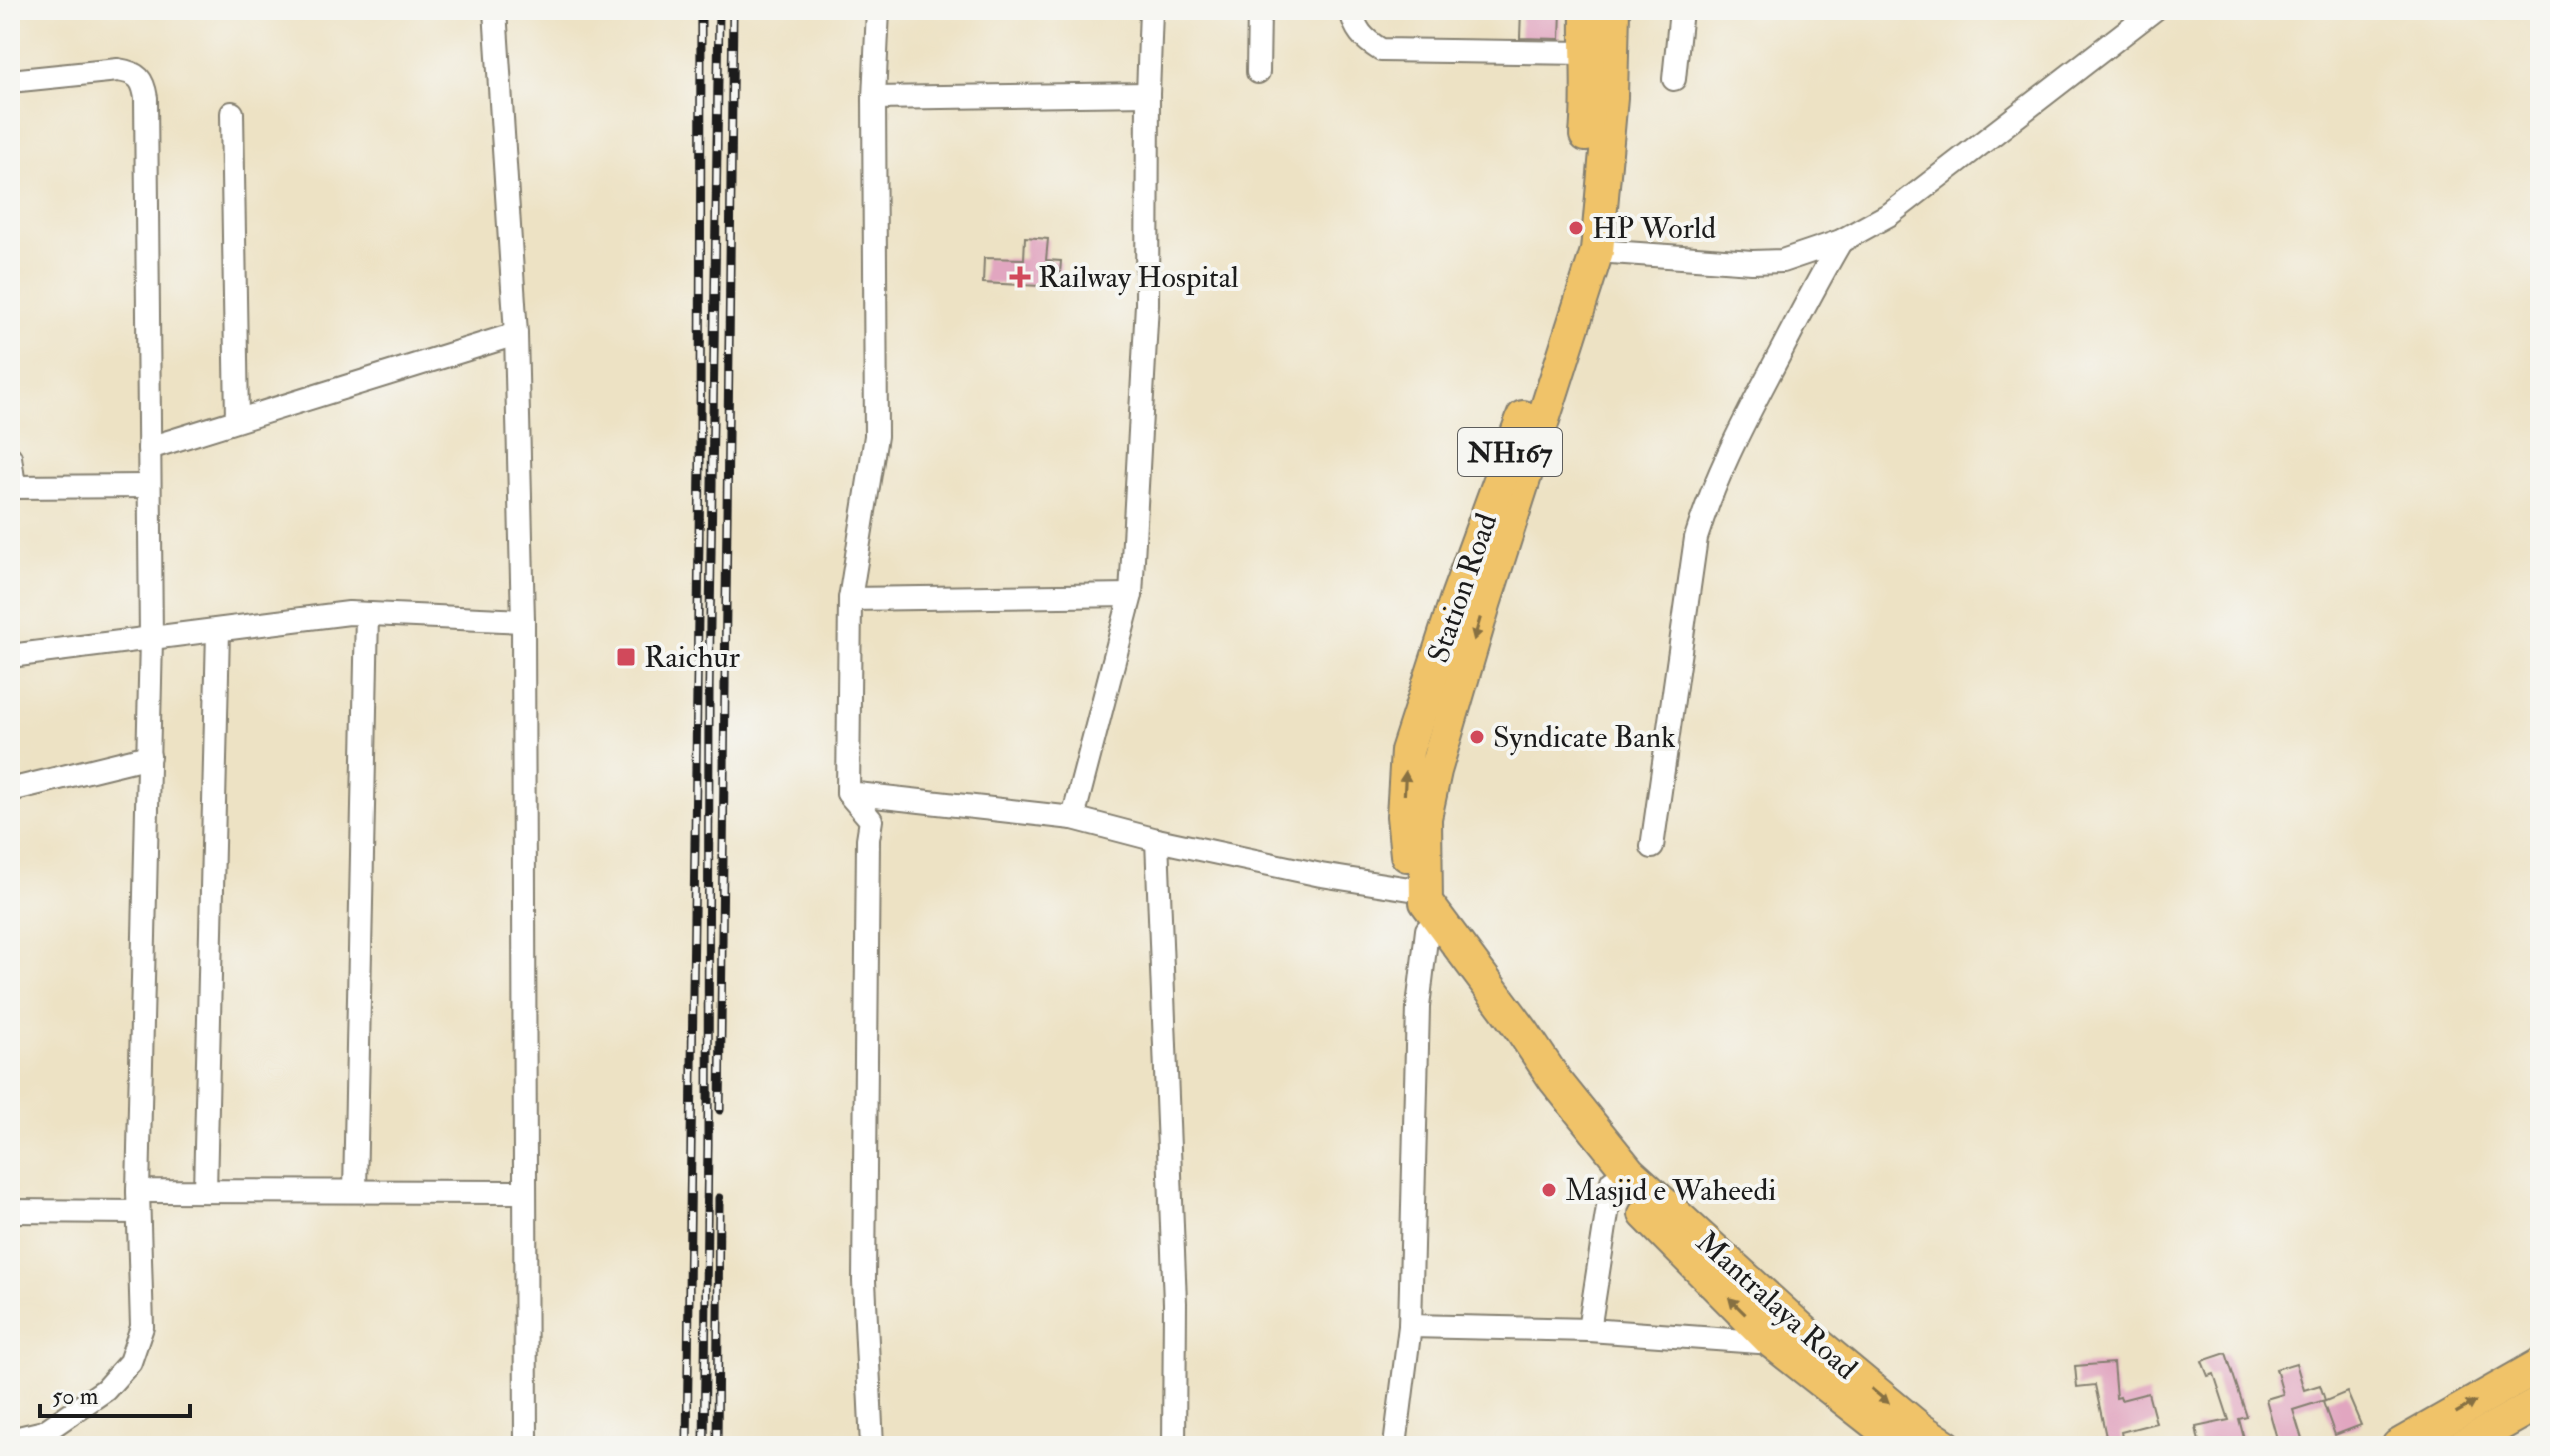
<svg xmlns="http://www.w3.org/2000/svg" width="2550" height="1456" viewBox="0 0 2550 1456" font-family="'IM FELL Double Pica','Noto Serif SC',serif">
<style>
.building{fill:#e1a6c0}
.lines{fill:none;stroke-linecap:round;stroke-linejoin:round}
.minor-casing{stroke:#847f70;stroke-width:26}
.highway-casing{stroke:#847f70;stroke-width:36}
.minor{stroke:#fff;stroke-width:22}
.highway{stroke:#f0c369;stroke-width:32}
.rail-casing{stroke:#1c1c1c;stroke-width:9}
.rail{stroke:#f6f6f2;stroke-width:6;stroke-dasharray:18;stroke-linecap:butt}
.oneway{fill:#867042}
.poi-dot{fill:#d1495b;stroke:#f6f6f2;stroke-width:3}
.labels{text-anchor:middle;stroke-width:8;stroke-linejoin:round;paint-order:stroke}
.shield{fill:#f6f6f2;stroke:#5d5d5c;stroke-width:2}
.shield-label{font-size:28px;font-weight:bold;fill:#1c1c1c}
.poi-label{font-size:30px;fill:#1c1c1c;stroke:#f6f6f2;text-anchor:start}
.street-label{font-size:30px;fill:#1c1c1c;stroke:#f6f6f2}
</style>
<rect width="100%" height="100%" fill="#f6f6f2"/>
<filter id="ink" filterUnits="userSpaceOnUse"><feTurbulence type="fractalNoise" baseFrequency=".0125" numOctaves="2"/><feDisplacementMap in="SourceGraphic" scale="16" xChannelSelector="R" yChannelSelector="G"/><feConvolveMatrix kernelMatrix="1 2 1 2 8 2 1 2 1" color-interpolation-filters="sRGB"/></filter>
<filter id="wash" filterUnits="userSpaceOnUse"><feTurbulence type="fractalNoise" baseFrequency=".006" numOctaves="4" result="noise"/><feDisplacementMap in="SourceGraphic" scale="32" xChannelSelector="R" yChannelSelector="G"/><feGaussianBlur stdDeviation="1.8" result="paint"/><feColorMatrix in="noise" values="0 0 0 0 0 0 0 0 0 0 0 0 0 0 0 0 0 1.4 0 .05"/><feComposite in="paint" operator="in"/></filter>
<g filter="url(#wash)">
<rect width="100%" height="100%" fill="#ede2c4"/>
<g id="blocks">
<g class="building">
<polygon points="1521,10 1561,10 1560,39 1520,38"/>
<polygon points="1025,237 1048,239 1046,260 1061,261 1059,287 983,283 984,258 1024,259"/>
<polygon points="2226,1353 2247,1417 2239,1419 2246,1446 2200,1446 2196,1427 2229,1420 2214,1374 2208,1376 2202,1361"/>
<polygon points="2113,1363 2116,1398 2120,1397 2121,1400 2148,1393 2156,1423 2121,1432 2123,1443 2108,1446 2095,1385 2077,1387 2075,1366"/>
<polygon points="2296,1363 2304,1390 2320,1385 2325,1400 2293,1410 2302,1439 2300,1440 2302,1446 2279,1446 2266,1399 2283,1394 2276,1369"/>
<polygon points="2347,1392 2361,1425 2335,1435 2323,1402"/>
</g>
</g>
</g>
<g filter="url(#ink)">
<use href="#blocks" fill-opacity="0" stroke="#847f70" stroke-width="2"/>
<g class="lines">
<defs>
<g id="minor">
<polyline points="495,10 516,334 523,621 526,1446"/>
<polyline points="878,10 874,98 876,436 850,599 848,793 1073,818 1157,840 1321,875 1410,889 1424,882"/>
<path d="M1351 10C1355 30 1363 39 1381 50L1586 53"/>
<polyline points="1258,72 1259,10"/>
<polyline points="1674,79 1681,10"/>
<path d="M10 81 118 70C138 73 143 79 146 98L151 639 138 1191 523 1192"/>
<polyline points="874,98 1148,94"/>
<polyline points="232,113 237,419"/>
<polyline points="1597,251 1752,262 1782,261 1841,241 1890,214 2154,10"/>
<polyline points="149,448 516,334"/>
<polyline points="10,457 14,486"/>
<polyline points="10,487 149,486"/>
<polyline points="850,599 1131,595"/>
<polyline points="10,656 349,613 523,621"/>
<polyline points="10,790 149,756"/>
<polyline points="848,793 871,820 868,839 864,1281 872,1446"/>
<polyline points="1073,818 1131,595 1147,304 1148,94 1151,10"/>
<polyline points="1157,840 1175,1303 1174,1446"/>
<path d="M1652 847 1696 538C1714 480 1740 429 1768 376 1792 331 1815 285 1841 241"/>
<polyline points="205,1191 218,630"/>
<polyline points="355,1191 367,614"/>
<polyline points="10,1211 137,1212"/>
<polyline points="1410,1326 1589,1330 1773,1343"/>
<polyline points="1589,1330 1612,1181"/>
<polyline points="10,1440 44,1432 105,1390 130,1362 142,1327 138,1191"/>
<polyline points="1395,1446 1410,1326 1418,1007 1427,930"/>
</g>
<g id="highway">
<polyline points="1613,10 1611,97 1597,251 1485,601 1435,771 1425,818 1426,902 1523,1032 1555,1080 1629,1172 1819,1345 1920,1429 1946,1446"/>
<path d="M1586 135C1590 93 1586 52 1587 10"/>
<polyline points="1407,855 1403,816 1407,751 1457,597 1523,417"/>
<polyline points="1645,1214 1773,1343 1904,1446"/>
<polyline points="2398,1446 2540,1365"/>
<polyline points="2462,1446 2540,1402"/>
</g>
</defs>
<use href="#minor" class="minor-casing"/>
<use href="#highway" class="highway-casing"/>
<use href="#minor" class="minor"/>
<use href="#highway" class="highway"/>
<defs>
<g id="rail">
<polyline points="720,1110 733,10"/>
<polyline points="687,1446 700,463 701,10"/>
<polyline points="704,1446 708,1144 709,689 719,10"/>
<polyline points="717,1446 719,1198"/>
</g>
</defs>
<use href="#rail" class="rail-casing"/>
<use href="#rail" class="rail"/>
</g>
<defs><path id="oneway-solid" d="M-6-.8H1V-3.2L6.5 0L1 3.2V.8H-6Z" transform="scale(2)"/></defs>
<g class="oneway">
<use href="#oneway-solid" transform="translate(1477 629) rotate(106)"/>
<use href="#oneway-solid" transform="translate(1405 783) rotate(-87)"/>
<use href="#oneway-solid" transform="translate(1737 1306) rotate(-135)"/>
<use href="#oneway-solid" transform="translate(1880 1396) rotate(40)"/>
<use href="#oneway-solid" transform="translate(2466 1407) rotate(-30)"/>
</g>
</g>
<g class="poi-dot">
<circle cx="1576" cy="228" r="8"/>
<path d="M1016 265h8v8h8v8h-8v8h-8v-8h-8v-8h8z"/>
<rect x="616" y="647" width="20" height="20" rx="4"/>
<circle cx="1477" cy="737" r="8"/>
<circle cx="1549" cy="1190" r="8"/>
</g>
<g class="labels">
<rect class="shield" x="1458" y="428" width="104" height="48" rx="6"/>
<g class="shield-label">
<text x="1510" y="462">NH167</text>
</g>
<g class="poi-label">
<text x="1592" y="238">HP World</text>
<text x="1038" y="287">Railway Hospital</text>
<text x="644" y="667">Raichur</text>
<text x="1493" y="747">Syndicate Bank</text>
<text x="1565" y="1200">Ｍasjid e Waheedi</text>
</g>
<g class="street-label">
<text transform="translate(1462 588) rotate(-71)" y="10">Station Road</text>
<text transform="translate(1777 1305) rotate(42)" y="10">Mantralaya Road</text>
</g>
</g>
<rect width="2550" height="1456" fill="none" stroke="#f6f6f2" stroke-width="40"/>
<path d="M40 1404v12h150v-12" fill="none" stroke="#1c1c1c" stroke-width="4"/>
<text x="52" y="1404" font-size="24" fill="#1c1c1c" stroke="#f6f6f2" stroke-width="6" paint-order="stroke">50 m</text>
</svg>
